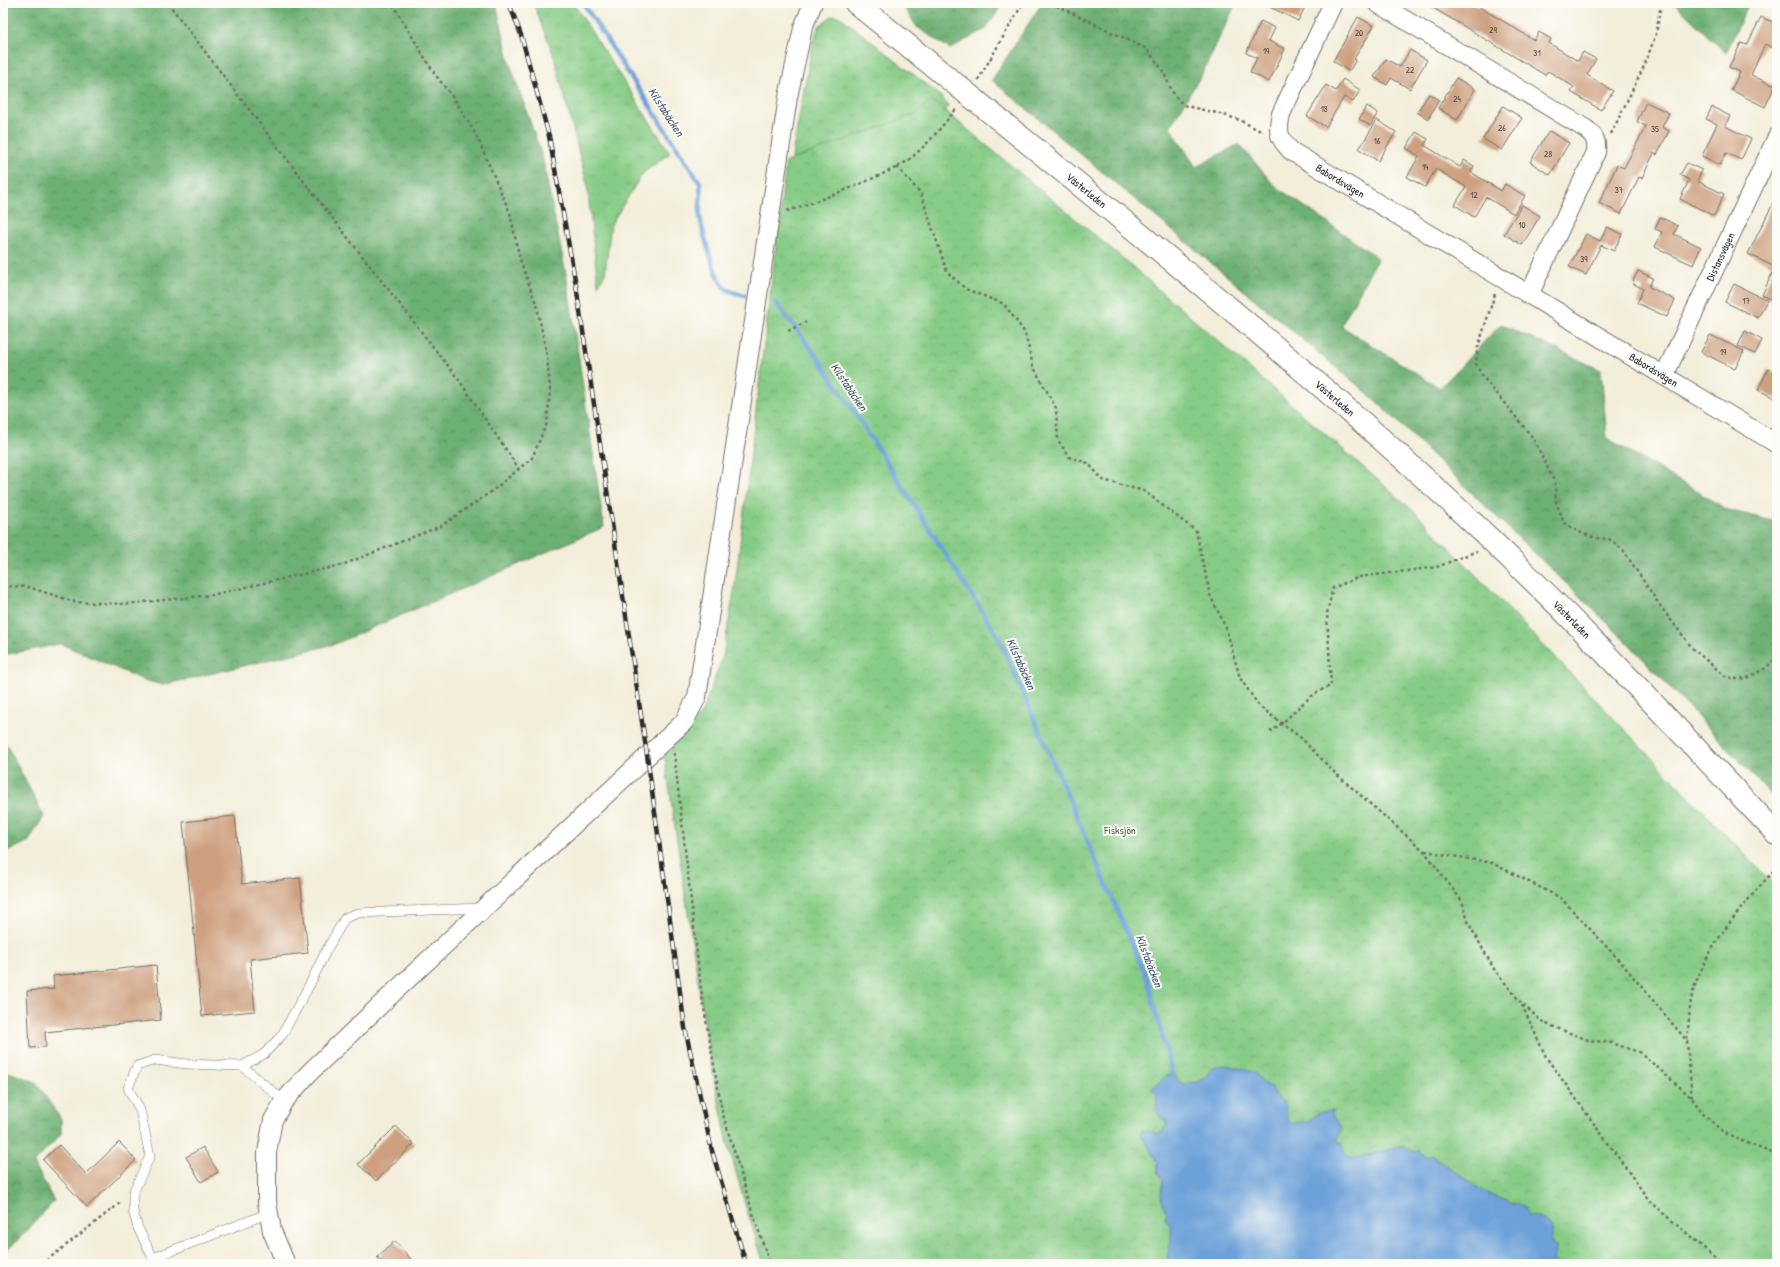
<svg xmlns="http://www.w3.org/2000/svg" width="1780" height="1267" viewBox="0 0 1780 1267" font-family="'Patrick Hand',sans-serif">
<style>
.grass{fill:url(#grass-tufts);stroke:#597c58}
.forest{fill:url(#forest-crowns);stroke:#4c6e4f}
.park{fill:url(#park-crowns);stroke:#597c58}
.water{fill:#6da1d9;stroke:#4c6682}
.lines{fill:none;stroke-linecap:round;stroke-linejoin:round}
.stream{stroke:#6da1d9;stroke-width:4.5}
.building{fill:#cea080}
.service-casing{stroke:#716f68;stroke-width:10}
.minor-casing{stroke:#716f68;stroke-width:20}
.tertiary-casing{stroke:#716f68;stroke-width:24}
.path{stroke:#716f68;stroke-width:2.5;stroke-dasharray:3 3;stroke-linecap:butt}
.service{stroke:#fff;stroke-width:9}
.minor{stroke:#fff;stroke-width:18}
.tertiary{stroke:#fff;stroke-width:22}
.rail-casing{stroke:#2b2b2b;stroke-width:4.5}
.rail{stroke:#fdfcf7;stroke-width:3;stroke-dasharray:9;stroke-linecap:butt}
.labels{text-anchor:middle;stroke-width:4;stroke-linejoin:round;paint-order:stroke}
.number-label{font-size:9px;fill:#544840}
.street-label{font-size:11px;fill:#2b2b2b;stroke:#fdfcf7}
.park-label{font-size:11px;fill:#475b46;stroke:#fdfcf7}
.water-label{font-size:12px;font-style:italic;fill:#455a71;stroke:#fdfcf7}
</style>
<defs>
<pattern id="grass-tufts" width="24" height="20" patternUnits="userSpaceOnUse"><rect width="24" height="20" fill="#87cc86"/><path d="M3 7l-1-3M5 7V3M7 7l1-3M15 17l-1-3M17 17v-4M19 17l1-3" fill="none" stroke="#75af74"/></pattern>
<pattern id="forest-crowns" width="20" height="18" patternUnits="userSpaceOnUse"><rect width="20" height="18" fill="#6db073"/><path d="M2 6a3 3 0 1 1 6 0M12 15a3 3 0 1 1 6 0" fill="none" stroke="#5a8f5f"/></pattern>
<pattern id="park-crowns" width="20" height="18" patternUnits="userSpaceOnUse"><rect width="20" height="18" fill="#87cc86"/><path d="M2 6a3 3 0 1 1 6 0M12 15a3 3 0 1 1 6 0" fill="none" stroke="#75af74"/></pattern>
</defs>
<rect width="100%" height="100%" fill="#fdfcf7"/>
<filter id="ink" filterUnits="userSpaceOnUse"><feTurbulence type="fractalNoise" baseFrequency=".025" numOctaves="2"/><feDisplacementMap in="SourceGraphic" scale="8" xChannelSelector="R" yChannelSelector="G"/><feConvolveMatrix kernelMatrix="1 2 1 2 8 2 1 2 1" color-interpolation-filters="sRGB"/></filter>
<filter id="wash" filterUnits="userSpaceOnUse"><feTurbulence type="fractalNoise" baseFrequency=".012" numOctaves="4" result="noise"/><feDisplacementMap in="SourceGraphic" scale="16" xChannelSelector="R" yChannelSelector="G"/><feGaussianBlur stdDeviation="0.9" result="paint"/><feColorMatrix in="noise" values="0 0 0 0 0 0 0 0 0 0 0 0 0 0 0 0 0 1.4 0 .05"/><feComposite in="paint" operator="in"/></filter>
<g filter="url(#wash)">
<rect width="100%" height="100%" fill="#f3eeda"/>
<g class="grass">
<polygon points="533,3 573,3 670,153 643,173 611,224 605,274 598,285 587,184 554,56"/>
<polygon points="832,16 838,16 843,19 938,94 948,105 940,118 788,200 793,150 813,42 819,26"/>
</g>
<g class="forest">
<polygon points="3,3 496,3 510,64 542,156 567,279 604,527 335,644 163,685 143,680 61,644 3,655"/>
<polygon points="901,3 1003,3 986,29 950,49 917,27"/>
<polygon points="1042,3 1236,3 1203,72 1170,127 1196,167 1239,144 1274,185 1378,258 1341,326 1440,388 1501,324 1601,370 1607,438 1728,510 1777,522 1777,801 1629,644 1374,399 992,80"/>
<polygon points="1674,3 1749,3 1726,53"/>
<polygon points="3,738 44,816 29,841 3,854"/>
<polygon points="3,1070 36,1082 61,1119 61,1134 34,1163 54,1201 27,1231 3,1254"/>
</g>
<polygon class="park" points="932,100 1127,262 1416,513 1777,888 1777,1264 764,1264 745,1204 728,1144 709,1054 664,753 702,713 723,656 735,585 786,162 916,114"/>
<path class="water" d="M1224 1065C1231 1066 1251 1070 1256 1074 1259 1076 1261 1082 1264 1084 1267 1086 1270 1085 1273 1088V1094C1293 1107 1280 1108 1290 1122H1310C1315 1112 1322 1111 1332 1111L1333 1117 1342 1128 1337 1141 1342 1144 1345 1154 1353 1159 1399 1147H1404L1414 1152 1419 1150 1426 1157 1432 1155 1477 1187 1501 1198 1508 1200 1512 1204 1521 1205 1528 1215C1543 1219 1557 1225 1552 1242L1557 1246 1552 1259 1555 1264H1168C1165 1251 1179 1229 1165 1220L1166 1214 1161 1195 1163 1179 1157 1172 1158 1162 1141 1134V1130L1160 1134 1166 1126 1167 1121C1153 1114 1157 1109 1157 1094L1151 1088C1161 1085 1162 1075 1172 1073L1182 1084 1198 1082 1205 1078 1211 1069 1215 1066Z"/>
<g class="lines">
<g class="stream">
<path d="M583 3 700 183C702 194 699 206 700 217 703 233 714 277 725 288 730 292 739 294 745 296"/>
<polyline points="775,302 816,355 863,425 999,638 1147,978 1172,1073"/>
</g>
</g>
<g id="blocks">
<g class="building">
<polygon points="1262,3 1307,3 1298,21"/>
<polygon points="1425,3 1473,3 1534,40 1539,32 1551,39 1549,43 1578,61 1583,52 1596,59 1587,75 1613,91 1601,110 1571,92 1574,87 1548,71 1545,75"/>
<polygon points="1358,17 1374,26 1354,59 1356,60 1349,71 1333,61"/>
<polygon points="1761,17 1777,24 1777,50 1765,44 1751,75 1775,86 1765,107 1731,90 1740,72 1729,67 1741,43 1747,45"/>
<polygon points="1261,21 1275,28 1269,41 1285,49 1269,82 1250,72 1257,58 1246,53"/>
<polygon points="1410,50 1427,60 1410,89 1391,78 1387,85 1374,77 1386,59 1400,67"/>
<polygon points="1456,78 1475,89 1457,120 1438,108"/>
<polygon points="1343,79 1360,90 1353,102 1344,97 1326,127 1307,116 1326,85 1336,91"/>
<polygon points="1429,94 1439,100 1428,119 1417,112"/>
<polygon points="1646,102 1669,113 1662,127 1669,131 1657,155 1654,153 1642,178 1639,177 1621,214 1599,203 1617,165 1624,168 1646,126 1637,122"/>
<polygon points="1367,106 1378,113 1370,126 1359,119"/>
<polygon points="1503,106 1522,118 1502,150 1483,139"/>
<polygon points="1712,107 1730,116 1725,126 1751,139 1741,160 1726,153 1720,165 1702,156 1717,124 1706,119"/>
<polygon points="1377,120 1396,132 1378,161 1359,149"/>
<polygon points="1549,131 1569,143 1550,175 1530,162"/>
<polygon points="1416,132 1428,139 1424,145 1460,167 1464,160 1474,166 1471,172 1501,191 1505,184 1525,196 1514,214 1486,197 1474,217 1455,205 1466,187 1436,169 1425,187 1407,177 1419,156 1406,148"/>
<polygon points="1687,163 1702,170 1697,181 1724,194 1714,216 1680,199 1689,180 1680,175"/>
<polygon points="1777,195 1777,302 1762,295 1775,267 1748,254"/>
<polygon points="1522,205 1540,216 1522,245 1504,234"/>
<polygon points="1660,217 1678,226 1674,234 1701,247 1693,265 1655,247 1662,232 1655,229"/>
<polygon points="1607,227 1622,234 1614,251 1601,245 1586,275 1569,267 1586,234 1600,241"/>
<polygon points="1638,271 1653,278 1649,287 1675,300 1667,317 1637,303 1643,289 1632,283"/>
<polygon points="1734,284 1767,300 1758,318 1725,302"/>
<polygon points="1745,331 1762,340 1755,354 1738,346"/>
<polygon points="1710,335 1744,351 1735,369 1701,352"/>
<polygon points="1768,369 1777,374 1777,399 1758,390"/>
<polygon points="235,816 242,884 300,878 308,953 250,959 255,1011 202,1016 183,822"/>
<polygon points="156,965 161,1020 45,1032 46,1047 30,1048 27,991 54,989 53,976"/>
<polygon points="396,1126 414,1144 376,1181 358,1164"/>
<polygon points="119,1142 136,1160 87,1207 43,1160 59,1145 86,1174"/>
<polygon points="203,1147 218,1172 201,1182 186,1157"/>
<polygon points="395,1241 415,1264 384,1264 377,1257"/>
</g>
</g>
</g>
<g filter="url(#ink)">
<use href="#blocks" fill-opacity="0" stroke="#716f68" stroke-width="1"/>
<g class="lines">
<defs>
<g id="service">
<polyline points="242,1066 284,1101"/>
<polyline points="153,1258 269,1213"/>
<polyline points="156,1264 138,1228 133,1211 133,1193 150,1156 140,1110 128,1088 137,1066 155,1060 187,1064 242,1066 264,1054 282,1035 310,984 326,951 345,918 358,913 481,908"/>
</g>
<g id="minor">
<path id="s1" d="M1333 3 1281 114C1277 132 1278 137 1291 151L1777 444"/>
<path d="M1377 3 1586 129C1595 136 1597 141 1596 152L1529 295"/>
<path id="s2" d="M1664 376 1777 137"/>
<polyline points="286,1264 272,1231 267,1202 267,1152 273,1120 284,1101 309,1073 394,992 684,722 697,697 788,97 803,28 813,3"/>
</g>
<g id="tertiary">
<path id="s3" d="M856 3C1063 173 1276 338 1472 522 1578 621 1677 729 1777 834"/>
</g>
</defs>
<use href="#service" class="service-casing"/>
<use href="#minor" class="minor-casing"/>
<use href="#tertiary" class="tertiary-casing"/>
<g class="path">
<polyline points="168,3 302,179 459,380 519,469"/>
<polyline points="1051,3 1147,49 1163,71 1172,91 1178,100 1186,106 1217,113 1237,119 1263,132"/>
<polyline points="978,80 1023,3"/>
<polyline points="1611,134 1645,64 1656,34 1661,3"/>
<polyline points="897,167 921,194 947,272 966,289 1004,304 1025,333 1033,366 1056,408 1058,440 1069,457 1088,463 1103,480 1144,491 1196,531 1210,595 1226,628 1240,678 1259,706 1301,738 1334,772 1424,851 1462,901 1469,924 1494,969 1522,1004 1544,1023 1588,1040 1612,1043 1641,1053 1692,1098 1704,1115 1727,1135 1777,1155"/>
<path d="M787 211C818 201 847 190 876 177 886 172 895 169 904 163 925 149 941 127 957 108"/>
<polyline points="1495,294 1478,347 1476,364 1483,377 1533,438 1555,483 1556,502 1564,523 1581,533 1596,538 1609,539 1623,550 1661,607 1693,649 1725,676 1735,679 1747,678 1766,668 1773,661 1777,661"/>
<polyline points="788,331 806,322"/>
<polyline points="3,586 28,587 75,602 126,604 212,595 342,565 441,526 491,492 532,458 547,423 550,389 547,356 537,306 520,260 510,213 476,135 455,100 434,73 392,3"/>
<path d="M1270 732C1294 717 1304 695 1331 686L1327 613 1333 588 1359 577 1437 567 1477 551"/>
<polyline points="674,753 702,997 722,1111 754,1217 770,1264"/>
<polyline points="1425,851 1492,863 1561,898 1619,960 1687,1041 1692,1098"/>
<polyline points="1522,1005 1546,1057 1651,1203 1723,1264"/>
<path d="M1687 1040C1689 1024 1689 1006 1693 991 1708 943 1744 904 1777 867"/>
<polyline points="42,1264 120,1203"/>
</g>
<use href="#service" class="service"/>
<use href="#minor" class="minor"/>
<use href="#tertiary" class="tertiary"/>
<defs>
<polyline id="rail" points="509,3 521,35 549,136 576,285 647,755 685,1028 712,1151 746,1264"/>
</defs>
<use href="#rail" class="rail-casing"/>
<use href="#rail" class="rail"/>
</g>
</g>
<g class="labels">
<g class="number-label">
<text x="1493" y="33">29</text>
<text x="1359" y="36">20</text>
<text x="1266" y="54">19</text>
<text x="1537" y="56">31</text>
<text x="1410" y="73">22</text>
<text x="1457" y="102">24</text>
<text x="1324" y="112">18</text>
<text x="1502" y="131">26</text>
<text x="1655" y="132">35</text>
<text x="1377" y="144">16</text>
<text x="1548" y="157">28</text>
<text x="1425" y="170">14</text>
<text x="1619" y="193">37</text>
<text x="1474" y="198">12</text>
<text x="1522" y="228">10</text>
<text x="1584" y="262">39</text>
<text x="1746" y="304">17</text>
<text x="1723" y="355">19</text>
</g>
<g class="street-label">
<text dy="4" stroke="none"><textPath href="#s1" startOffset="221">Babordsvägen</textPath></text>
<text dy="4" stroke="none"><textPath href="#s3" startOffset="297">Västerleden</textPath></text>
<text dy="4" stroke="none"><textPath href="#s2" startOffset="132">Distansvägen</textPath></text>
<text dy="4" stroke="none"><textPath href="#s1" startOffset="587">Babordsvägen</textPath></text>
<text dy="4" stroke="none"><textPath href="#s3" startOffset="621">Västerleden</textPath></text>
<text dy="4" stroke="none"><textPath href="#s3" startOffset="945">Västerleden</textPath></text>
</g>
<g class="park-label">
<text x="1120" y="834">Fisksjön</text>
</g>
<g class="water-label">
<text transform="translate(666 112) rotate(57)" y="4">Kilstabäcken</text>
<text transform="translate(849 387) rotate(56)" y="4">Kilstabäcken</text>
<text transform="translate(1021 664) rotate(66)" y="4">Kilstabäcken</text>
<text transform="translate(1149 961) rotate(69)" y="4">Kilstabäcken</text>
</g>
</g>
<rect width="1780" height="1267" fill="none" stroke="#fdfcf7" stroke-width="16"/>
</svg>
